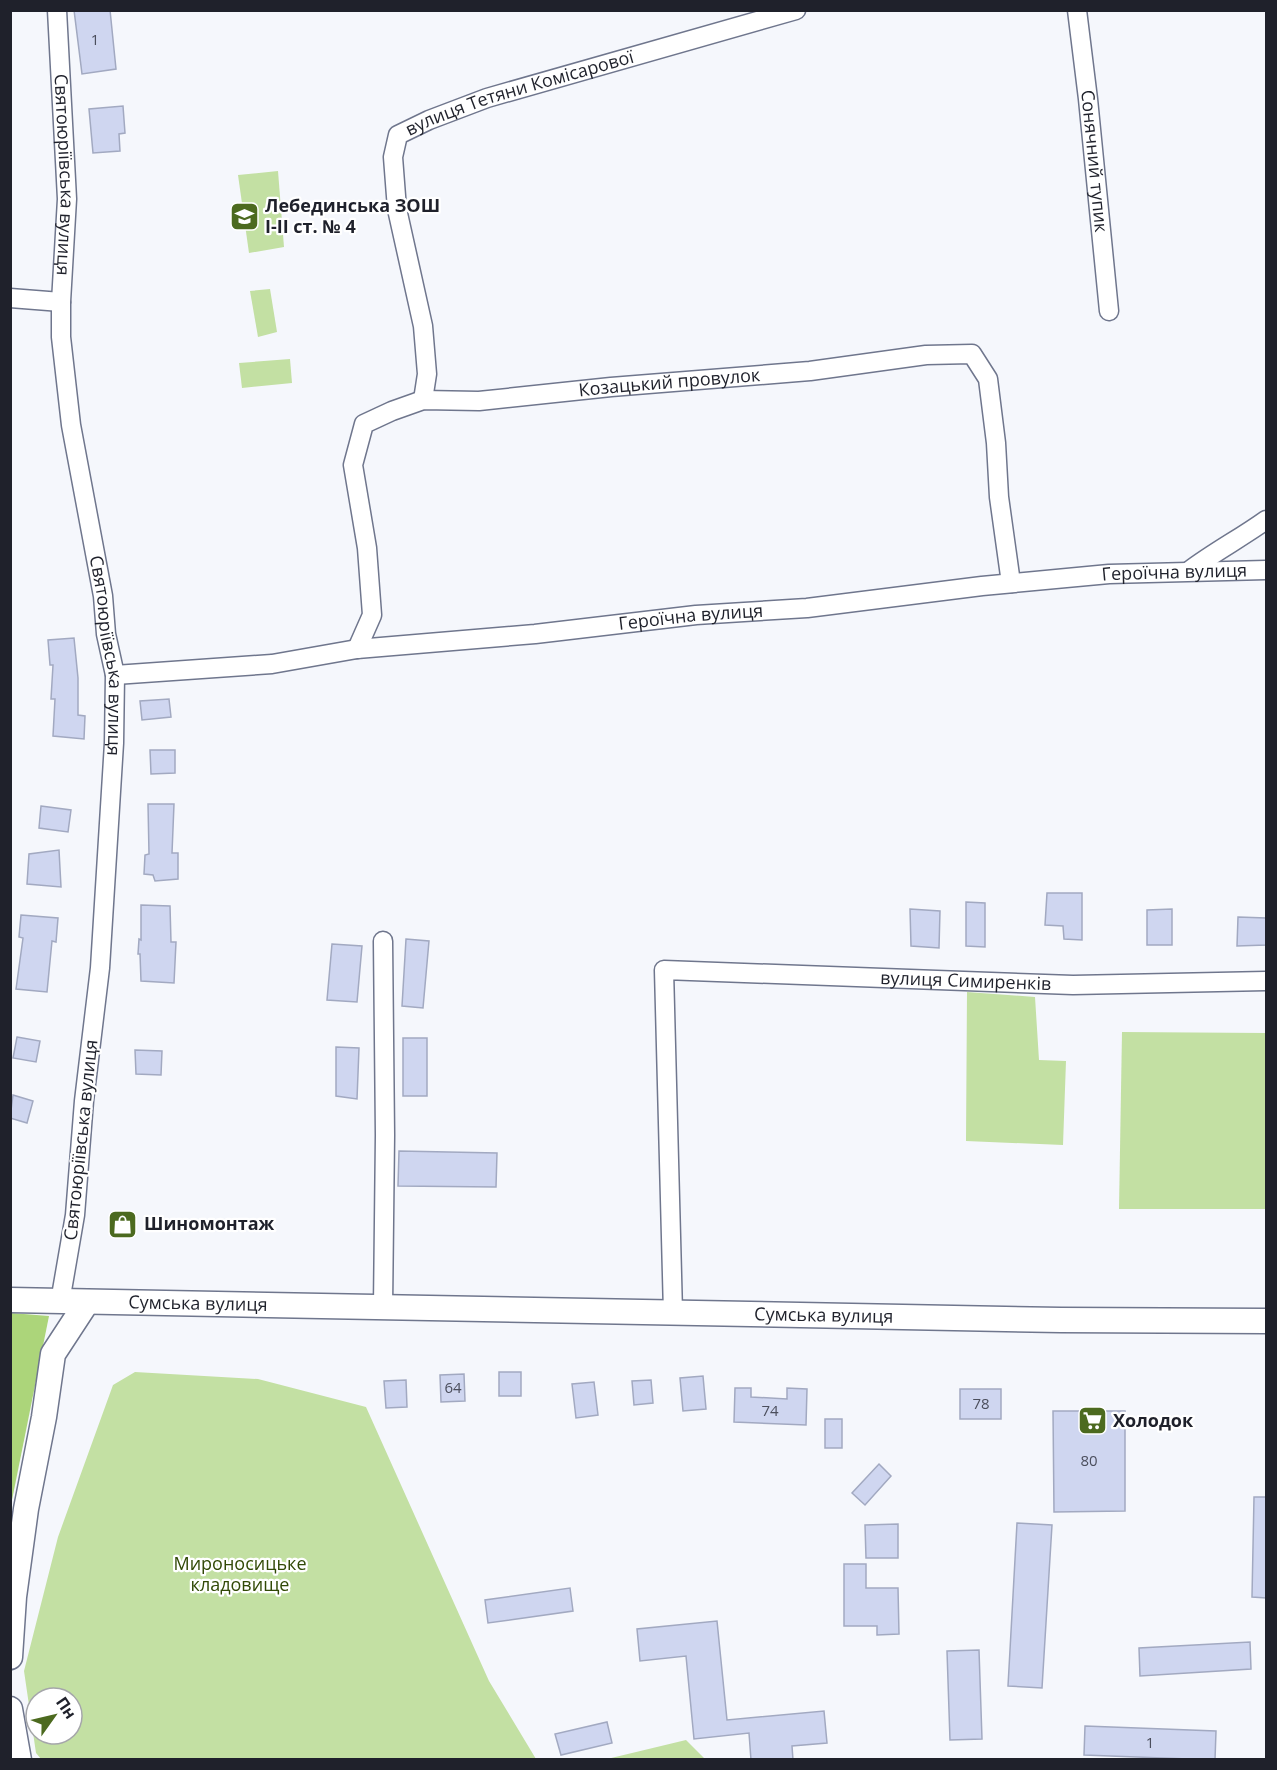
<svg xmlns="http://www.w3.org/2000/svg" width="1277" height="1770" viewBox="0 0 1277 1770" font-family="'Open Sans',sans-serif">
<style>
.green{fill:#c3e0a3;fill-rule:evenodd}
.forest{fill:#acd57a}
.building{fill:#cfd6f0;stroke:#a2a9c1;stroke-width:1.5}
.lines{fill:none;stroke-linecap:round;stroke-linejoin:round}
.minor-casing{stroke:#6f768d;stroke-width:21}
.major-casing{stroke:#6f768d;stroke-width:27}
.minor{stroke:#fff;stroke-width:18}
.major{stroke:#fff;stroke-width:24}
.labels{text-anchor:middle;stroke-width:4.5;stroke-linejoin:round;paint-order:stroke}
.number-label{font-size:15px;fill:#4b4e5c}
.street-label{font-size:18px;fill:#1f212b;stroke:#fff}
.poi-label{font-size:18px;font-weight:bold;fill:#1f212b;stroke:#fff;text-anchor:start}
.park-label{font-size:18px;fill:#314906;stroke:#fff}
</style>
<rect width="100%" height="100%" fill="#f5f7fc"/>
<g class="green">
<polygon points="278,171 284,247 249,253 238,175"/>
<polygon points="270,289 277,332 258,337 250,291"/>
<polygon points="290,359 292,383 242,388 239,363"/>
<polygon points="967,992 1035,997 1039,1060 1066,1061 1063,1145 966,1141"/>
<polygon points="1122,1032 1266,1033 1266,1209 1119,1209"/>
<path d="M135 1372 258 1379 366 1407 489 1681 536 1759H41L36 1753 24 1671 58 1537 113 1385ZM36 1698H72V1734H36Z"/>
<polygon points="686,1740 705,1759 607,1759"/>
</g>
<polygon class="forest" points="11,1313 49,1316 11,1505"/>
<g class="building">
<polygon points="74,10 110,10 116,69 82,74"/>
<polygon points="123,106 125,133 119,134 120,151 93,153 89,109"/>
<polygon points="74,638 78,678 78,715 85,716 84,739 53,736 55,699 51,699 53,665 50,665 48,640"/>
<polygon points="169,699 171,717 142,720 140,701"/>
<polygon points="150,750 175,750 175,773 151,774"/>
<polygon points="148,804 174,804 172,853 178,853 178,879 155,881 153,875 144,874 145,855 149,854"/>
<polygon points="41,806 71,810 68,832 39,828"/>
<polygon points="59,850 61,887 27,884 29,854"/>
<polygon points="1047,893 1082,893 1082,940 1064,939 1063,926 1045,925"/>
<polygon points="966,902 985,903 985,947 966,946"/>
<polygon points="141,905 170,906 171,942 176,942 174,983 141,981 140,954 138,954 139,939 141,940"/>
<polygon points="910,909 940,911 939,948 911,946"/>
<polygon points="1172,909 1172,945 1147,945 1147,910"/>
<polygon points="21,915 58,918 56,942 52,941 47,992 16,989 23,938 19,937"/>
<polygon points="1238,917 1266,918 1266,945 1237,946"/>
<polygon points="406,939 429,941 423,1008 402,1006"/>
<polygon points="332,944 362,946 357,1002 327,1000"/>
<polygon points="17,1037 40,1041 36,1062 13,1058"/>
<rect x="403" y="1038" width="24" height="58"/>
<polygon points="336,1047 359,1048 357,1099 336,1096"/>
<polygon points="135,1050 162,1051 161,1075 136,1074"/>
<polygon points="13,1095 33,1101 27,1123 10,1118"/>
<polygon points="399,1151 497,1153 496,1187 398,1186"/>
<rect x="499" y="1372" width="22" height="24"/>
<polygon points="464,1374 465,1401 441,1402 440,1375"/>
<polygon points="703,1376 706,1409 683,1411 680,1378"/>
<polygon points="406,1380 407,1407 386,1408 384,1381"/>
<polygon points="651,1380 653,1403 634,1405 632,1381"/>
<polygon points="594,1382 598,1415 576,1418 572,1384"/>
<polygon points="735,1388 751,1388 751,1397 787,1399 787,1388 807,1389 806,1425 734,1422"/>
<rect x="960" y="1389" width="41" height="30"/>
<polygon points="1053,1411 1125,1411 1125,1511 1054,1512"/>
<rect x="825" y="1419" width="17" height="29"/>
<polygon points="879,1464 891,1476 865,1505 852,1493"/>
<polygon points="1254,1497 1266,1497 1266,1598 1252,1597"/>
<polygon points="1017,1523 1052,1525 1042,1688 1008,1686"/>
<polygon points="898,1524 898,1558 866,1558 865,1525"/>
<polygon points="844,1564 866,1564 866,1588 898,1588 899,1634 877,1635 877,1626 844,1626"/>
<polygon points="570,1588 573,1611 488,1623 485,1600"/>
<polygon points="717,1621 727,1720 824,1711 827,1743 792,1746 793,1760 751,1760 749,1733 694,1739 686,1656 640,1661 637,1629"/>
<polygon points="1250,1642 1251,1669 1140,1676 1139,1648"/>
<polygon points="979,1650 982,1739 950,1740 947,1651"/>
<polygon points="607,1722 612,1743 561,1755 555,1734"/>
<polygon points="1085,1726 1216,1731 1215,1760 1084,1755"/>
</g>
<g class="lines">
<defs>
<g id="minor">
<path id="s1" d="M57 10 67 199 61 302V337L71 425 103 596 106 634 115 675 114 743 100 968 84 1101 75 1215 60 1302"/>
<path id="s2" d="M1077 10 1088 99 1109 311"/>
<polyline points="10,298 61,302"/>
<path id="s3" d="M423 400 427 374 423 326 397 209 393 157 398 135 429 120 487 98 796 10"/>
<path d="M1189 571C1214 552 1241 538 1266 520"/>
<path id="s4" d="M357 649 372 615 367 548 353 465 364 424 392 411 423 400 479 401 611 387 810 371 926 355 972 354 988 379 996 443 999 497 1011 583"/>
<path id="s5" d="M115 675 272 664 357 649 535 634 696 615 807 608 982 586 1109 574 1266 570"/>
<polyline points="383,1307 385,1135 383,941"/>
<path id="s6" d="M673 1313 664 970 1073 985 1266 981"/>
</g>
<g id="major">
<path id="s7" d="M10 1300 1061 1320 1266 1321"/>
<polyline points="10,1657 14,1597 26,1509 44,1417 53,1354 87,1302"/>
<polyline points="10,1709 19,1760"/>
</g>
</defs>
<use href="#minor" class="minor-casing"/>
<use href="#major" class="major-casing"/>
<use href="#minor" class="minor"/>
<use href="#major" class="major"/>
</g>
<defs>
<symbol id="school-square" viewBox="-11 -11 22 22"><rect x="-9" y="-9" width="18" height="18" rx="4" fill="#4c6a1f" stroke="#fff"/><path d="M0-5L7-2L0 1L-7-2ZM-4 1L0 2.5L4 1V4Q0 6-4 4Z" fill="#fff"/></symbol>
<symbol id="shop-square" viewBox="-11 -11 22 22"><rect x="-9" y="-9" width="18" height="18" rx="4" fill="#4c6a1f" stroke="#fff"/><path d="M-5-2.5h2.3a2.7 3.5 0 0 1 5.4 0H5L5.5 6h-11ZM-1.5-2.5h3a1.5 2.3 0 0 0-3 0Z" fill="#fff"/></symbol>
<symbol id="supermarket-square" viewBox="-11 -11 22 22"><rect x="-9" y="-9" width="18" height="18" rx="4" fill="#4c6a1f" stroke="#fff"/><path d="M-6-5.5h2.5l.6 2H6L4.5 2H-2.5L-4.4-4H-6ZM-1.5 3.2a1.3 1.3 0 1 0 .1 0ZM3 3.2a1.3 1.3 0 1 0 .1 0Z" fill="#fff"/></symbol>
</defs>
<g fill-rule="evenodd">
<use href="#school-square" x="228" y="200" width="33" height="33"/>
<use href="#shop-square" x="106" y="1208" width="33" height="33"/>
<use href="#supermarket-square" x="1076" y="1404" width="33" height="33"/>
</g>
<g class="labels">
<g class="number-label">
<text x="95" y="45">1</text>
<text x="453" y="1393">64</text>
<text x="981" y="1409">78</text>
<text x="770" y="1416">74</text>
<text x="1089" y="1466">80</text>
<text x="1150" y="1748">1</text>
</g>
<g class="street-label">
<text dy="6" stroke="none"><textPath href="#s3" startOffset="398">вулиця Тетяни Комісарової</textPath></text>
<text dy="6" stroke="none"><textPath href="#s2" startOffset="152">Сонячний тупик</textPath></text>
<text dy="6" stroke="none"><textPath href="#s1" startOffset="165">Святоюріївська вулиця</textPath></text>
<text dy="6" stroke="none"><textPath href="#s4" startOffset="542">Козацький провулок</textPath></text>
<text dy="6" stroke="none"><textPath href="#s5" startOffset="1065">Героїчна вулиця</textPath></text>
<text dy="6" stroke="none"><textPath href="#s5" startOffset="579">Героїчна вулиця</textPath></text>
<text dy="6" stroke="none"><textPath href="#s1" startOffset="650">Святоюріївська вулиця</textPath></text>
<text dy="6" stroke="none"><textPath href="#s6" startOffset="645">вулиця Симиренків</textPath></text>
<text transform="translate(81 1140) rotate(-84)" y="6">Святоюріївська вулиця</text>
<text dy="6" stroke="none"><textPath href="#s7" startOffset="188">Сумська вулиця</textPath></text>
<text dy="6" stroke="none"><textPath href="#s7" startOffset="814">Сумська вулиця</textPath></text>
</g>
<g class="poi-label">
<text x="265" y="212">Лебединська ЗОШ<tspan x="265" dy="21">І-ІІ ст. № 4</tspan></text>
<text x="144" y="1230">Шиномонтаж</text>
<text x="1113" y="1427">Холодок</text>
</g>
<g class="park-label">
<text x="240" y="1570">Мироносицьке<tspan x="240" dy="21">кладовище</tspan></text>
</g>
</g>
<rect width="1277" height="1770" fill="none" stroke="#1f212b" stroke-width="24"/>
<g transform="translate(54 1716) rotate(56)"><circle r="28" fill="#ffffff" stroke="#a5a6aa" stroke-width="1.5"/>
<path d="M0-4.5L10 22L0 15L-10 22Z" fill="#4c6a1f"/>
<text y="-9" font-size="16" font-weight="bold" text-anchor="middle" fill="#1f212b">Пн</text>
</g>
</svg>
